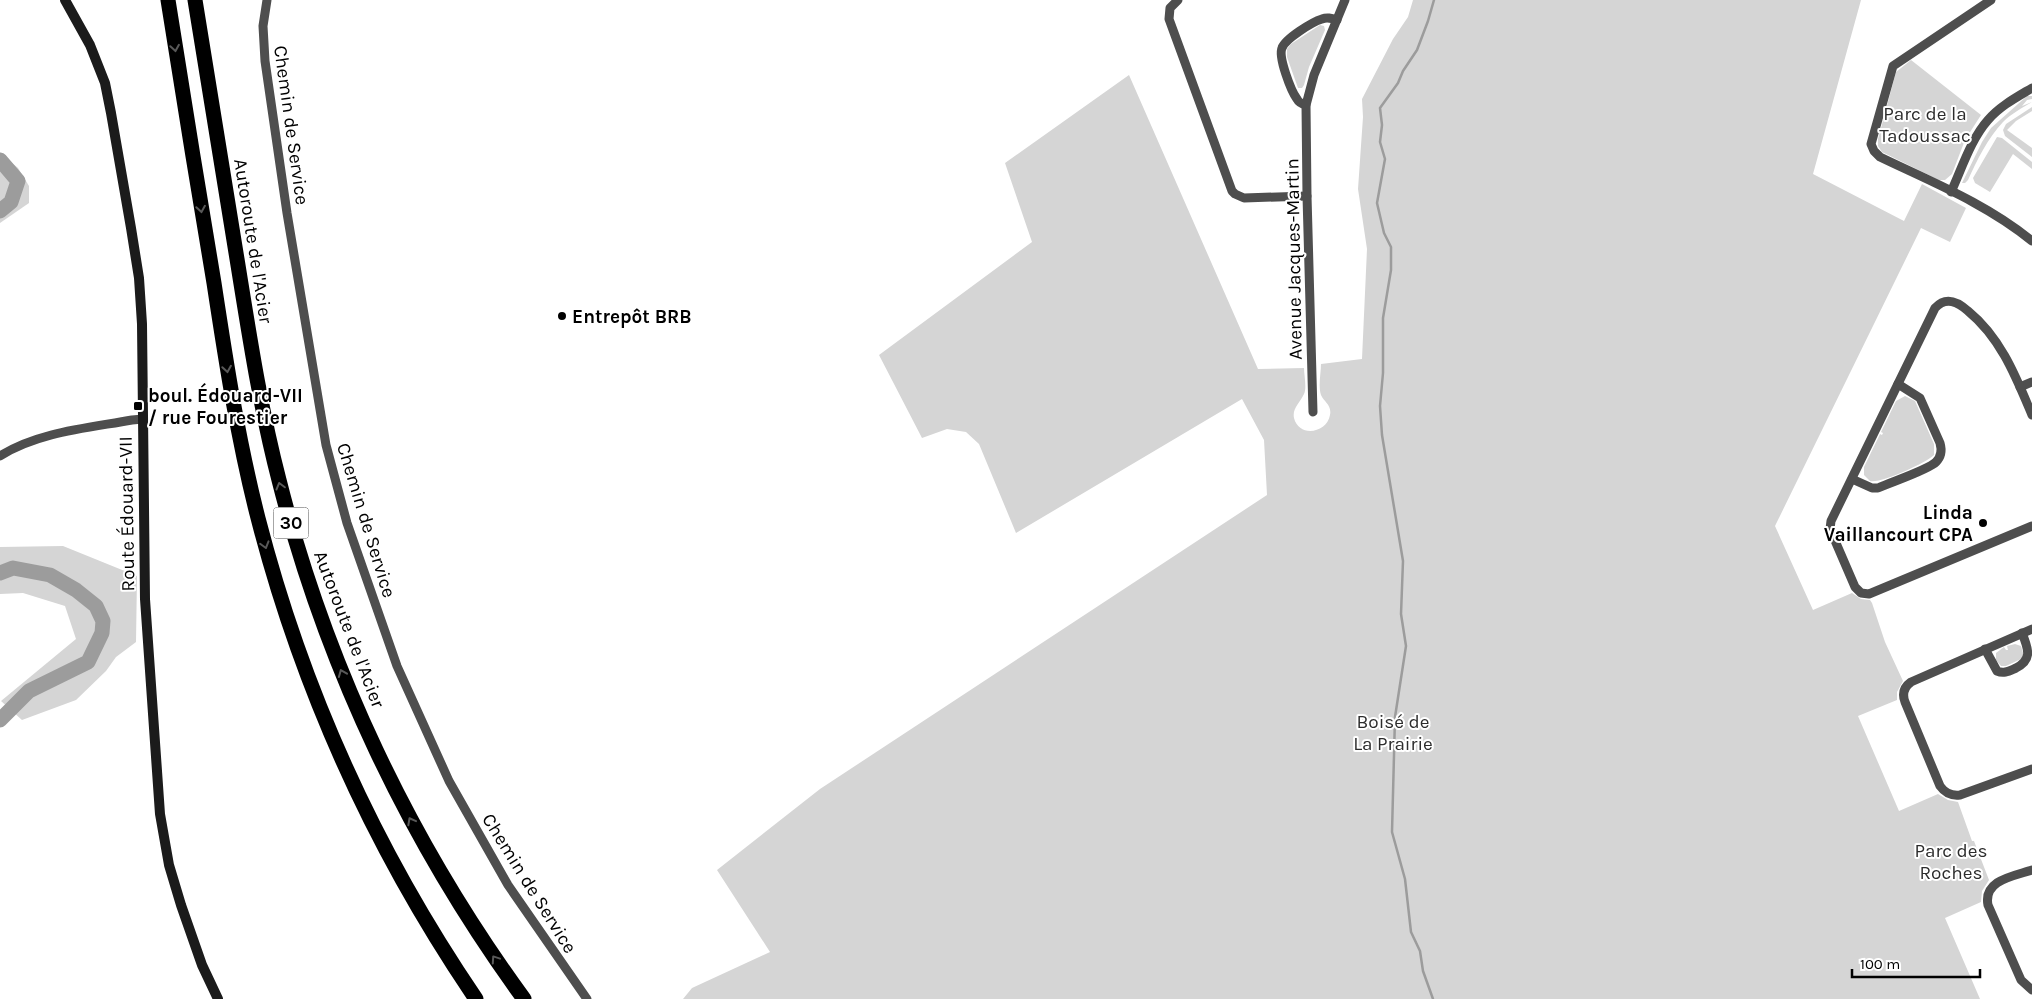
<svg xmlns="http://www.w3.org/2000/svg" width="2032" height="999" viewBox="0 0 2032 999" font-family="Karla,sans-serif">
<style>
.green{fill:#d5d5d5}
.lines{fill:none;stroke-linecap:round;stroke-linejoin:round}
.stream{stroke:#9c9c9c;stroke-width:2.5}
.river{stroke:#9c9c9c;stroke-width:15}
.minor{stroke:#4e4e4e;stroke-width:9}
.secondary{stroke:#1b1b1b;stroke-width:10}
.motorway{stroke:#000;stroke-width:15}
.oneway{stroke:#595959}
.poi-dot{fill:#000;stroke:#fff;stroke-width:2}
.labels{text-anchor:middle;stroke-width:4;stroke-linejoin:round;paint-order:stroke}
.shield{fill:#fff;stroke:#4c4c4c;stroke-width:1}
.shield-label{font-size:18px;font-weight:bold;fill:#000}
.park-label{font-size:19px;fill:#2c2c2c;stroke:#fff}
.street-label{font-size:19px;fill:#000;stroke:#fff}
.poi-label{font-size:19px;font-weight:bold;fill:#000;stroke:#fff;text-anchor:start}
</style>
<rect width="100%" height="100%" fill="#fff"/>
<g class="green">
<path d="M1413 0H1861L1813 174 1904 221 1922 184 1966 208 1950 242 1921 228 1775 526 1813 610 1852 593 1861 599 1870 600 1872 603 1885 642 1903 681 1897 692V700L1858 716 1899 811 1938 794 1948 800 1958 802 1972 841H1974L1989 880 1982 891 1981 902 1945 918 1980 999H683L692 988 770 952 717 870 820 789 1267 495 1264 440 1242 399 1016 533 979 444 966 432 947 429 922 438 879 355 1032 242 1005 163 1129 75 1258 369 1304 368C1304 375 1307 388 1304 394 1300 403 1292 408 1294 418 1299 438 1327 433 1330 415 1332 405 1324 402 1321 395 1318 386 1321 373 1321 364L1362 359 1367 249 1358 189 1363 117 1362 99 1393 39 1408 17Z"/>
<polygon points="1320,25 1324,26 1325,30 1309,67 1304,85 1302,88 1298,88 1287,57 1287,49 1291,44"/>
<polygon points="1911,60 1981,115 1965,140 1952,174 1945,180 1939,180 1882,152 1878,146 1878,139 1896,72"/>
<path d="M2027 96H2032V99L2027 100 2022 106 2032 102C2022 108 2011 114 2003 122 1988 138 1977 160 1968 180L1965 183H1962L1982 142 1991 128Z"/>
<polygon points="2032,107 2032,111 2016,121 2007,130 2032,148 2032,157 2005,136 2003,130 2006,124"/>
<polygon points="1997,137 2002,138 2032,162 2032,169 2013,154 1990,192 1975,183 1973,178"/>
<polygon points="0,153 18,168 29,186 29,203 0,223"/>
<path d="M1905 396 1915 401 1934 444V455C1926 463 1880 484 1870 481L1864 475V467L1880 434 1882 435 1883 433 1881 432 1896 401Z"/>
<polygon points="63,546 137,576 136,642 116,657 106,671 76,700 22,720 1,701 76,639 65,606 23,593 0,594 0,547"/>
<polygon points="2015,644 2021,646 2023,653 2023,658 2006,666 2001,666 1996,660 1996,653 2004,647 2006,650 2008,650 2007,646"/>
</g>
<g class="lines">
<polyline class="stream" points="1433,999 1423,971 1420,951 1411,932 1405,879 1392,832 1395,717 1406,646 1401,614 1403,561 1382,435 1380,406 1383,373 1383,318 1391,270 1391,247 1384,233 1377,203 1385,159 1380,142 1382,125 1380,108 1398,83 1403,71 1417,50 1428,21 1434,0"/>
<g class="river">
<polyline points="0,160 18,181 11,202 0,211"/>
<polyline points="0,573 13,568 50,575 76,590 96,606 103,621 102,633 88,662 29,691 0,720"/>
</g>
<g class="minor">
<polyline points="267,0 263,26 265,61 287,213 326,445 347,523 397,666 449,781 508,885 587,999"/>
<polyline points="1178,0 1170,8 1169,19 1232,191 1235,194 1244,198 1307,196"/>
<path d="M1991 0 1893 66 1871 144 1874 151 1880 157C1932 182 1987 204 2032 241"/>
<path d="M1306 105C1302 104 1299 103 1297 99 1291 91 1278 57 1282 48 1285 39 1312 22 1322 19 1327 17 1331 18 1337 20"/>
<path d="M1951 192C1962 168 1971 139 1988 120 2000 106 2017 97 2032 88"/>
<polyline points="2020,387 2032,382"/>
<polyline points="1313,412 1307,196 1306,105 1314,75 1345,0"/>
<path d="M2032 415C2016 377 2001 338 1968 311 1958 302 1946 296 1935 308L1831 521 1830 529 1855 587 1861 593 1869 594 2032 526"/>
<path d="M0 456C38 432 88 428 132 420L143 419"/>
<path d="M1852 479 1872 488H1878C1891 482 1928 470 1936 462 1941 457 1942 450 1940 443L1920 398 1898 384"/>
<path d="M2032 629 1911 682C1904 687 1902 694 1905 702L1940 786C1945 793 1952 796 1960 795L2032 769"/>
<path d="M1985 649 1997 671C2004 674 2009 671 2016 668 2032 660 2029 650 2022 633"/>
<path d="M2032 870C2014 876 1983 880 1988 905L2021 980 2032 990"/>
</g>
<polyline class="secondary" points="65,0 90,45 105,83 111,113 131,228 139,278 142,324 145,599 160,814 169,865 181,905 202,965 218,999"/>
<g class="motorway">
<path d="M168 0C183 94 198 189 214 283 226 362 238 440 258 518 302 689 376 852 476 999"/>
<path d="M195 0C209 86 223 173 237 259 249 333 260 407 279 480 326 666 410 843 524 999"/>
</g>
</g>
<defs><path id="oneway-chevron" d="M-2-3.5L2.5 0L-2 3.5" fill="none" stroke-width="1.6" stroke-linecap="round" stroke-linejoin="round" transform="scale(1.25)"/></defs>
<g class="oneway">
<use href="#oneway-chevron" transform="translate(175 48) rotate(81)"/>
<use href="#oneway-chevron" transform="translate(201 209) rotate(81)"/>
<use href="#oneway-chevron" transform="translate(227 369) rotate(81)"/>
<use href="#oneway-chevron" transform="translate(280 486) rotate(-105)"/>
<use href="#oneway-chevron" transform="translate(265 545) rotate(74)"/>
<use href="#oneway-chevron" transform="translate(342 673) rotate(-112)"/>
<use href="#oneway-chevron" transform="translate(411 821) rotate(-118)"/>
<use href="#oneway-chevron" transform="translate(495 959) rotate(-124)"/>
</g>
<g class="poi-dot">
<circle cx="562" cy="316" r="5"/>
<rect x="133" y="401" width="10" height="10" rx="2.5"/>
<circle cx="1983" cy="523" r="5"/>
</g>
<g class="labels">
<rect class="shield" x="273.5" y="507.5" width="35" height="31" rx="4"/>
<g class="shield-label">
<text x="291" y="529">30</text>
</g>
<g class="park-label">
<text x="1925" y="120">Parc de la<tspan x="1925" dy="22">Tadoussac</tspan></text>
<text x="1393" y="728">Boisé de<tspan x="1393" dy="22">La Prairie</tspan></text>
<text x="1951" y="857">Parc des<tspan x="1951" dy="22">Roches</tspan></text>
</g>
<g class="street-label">
<text transform="translate(292 125) rotate(82)" y="7">Chemin de Service</text>
<text transform="translate(254 241) rotate(81)" y="7">Autoroute de l'Acier</text>
<text transform="translate(1293 259) rotate(-91)" y="7">Avenue Jacques-Martin</text>
<text transform="translate(126 514) rotate(-91)" y="7">Route Édouard-VII</text>
<text transform="translate(367 520) rotate(73)" y="7">Chemin de Service</text>
<text transform="translate(350 629) rotate(69)" y="7">Autoroute de l'Acier</text>
<text transform="translate(530 883) rotate(58)" y="7">Chemin de Service</text>
</g>
<g class="poi-label">
<text x="572" y="323">Entrepôt BRB</text>
<text x="148" y="402">boul. Édouard-VII<tspan x="148" dy="22">/ rue Fourestier</tspan></text>
<text x="1973" y="519" text-anchor="end">Linda<tspan x="1973" dy="22">Vaillancourt CPA</tspan></text>
</g>
</g>
<path d="M1852 969v8h128v-8" fill="none" stroke="#000000" stroke-width="2.5"/>
<text x="1860" y="969" font-size="15" fill="#000000" stroke="#ffffff" stroke-width="4" paint-order="stroke">100 m</text>
</svg>
